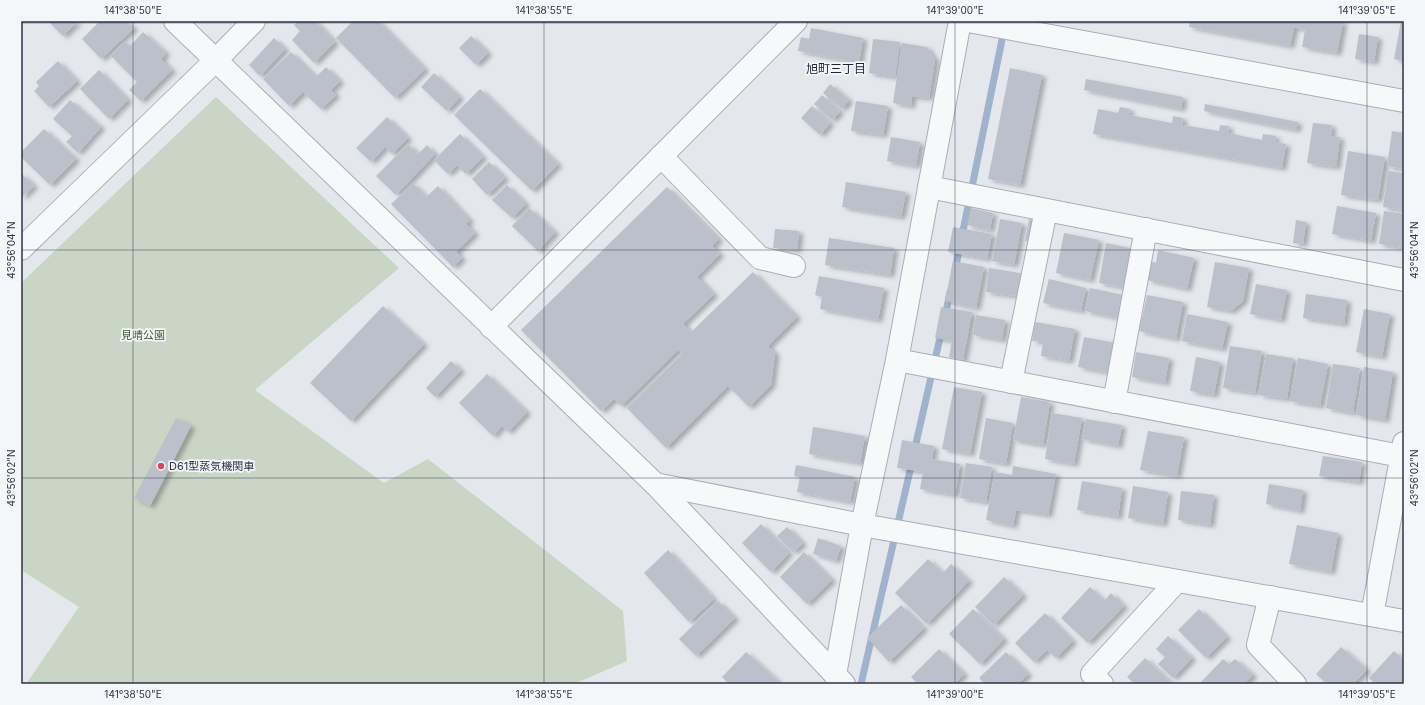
<svg xmlns="http://www.w3.org/2000/svg" width="1425" height="705" viewBox="0 0 1425 705" font-family="Inter,'Noto Sans JP',sans-serif">
<style>
.green{fill:#c9d6c5}
.lines{fill:none;stroke-linecap:round;stroke-linejoin:round}
.stream{stroke:#9fb4cc;stroke-width:7}
.building{fill:#bbc0ca;filter:url(#shadow)}
.minor-casing{stroke:#a9aeb7;stroke-width:24}
.minor{stroke:#f7f8fa;stroke-width:22}
.ticks{fill:none;stroke:#2b3445;stroke-width:1;stroke-opacity:0.45}
.poi-dot{fill:#d1495b;stroke:#f4f6f9;stroke-width:1.5}
.labels{text-anchor:middle;stroke-width:3.5;stroke-linejoin:round;paint-order:stroke}
.park-label{font-size:11px;fill:#3f6138;stroke:#f4f6f9}
.poi-label{font-size:11px;fill:#2b3445;stroke:#f4f6f9;text-anchor:start}
.neighbourhood-label{font-size:12px;fill:#1d2536;stroke:#f4f6f9}
.neatline{fill:none;stroke:#2b3445;stroke-width:1.5}
.ticks-label{font-size:10px;text-anchor:middle;fill:#2b3445}
</style>
<defs>
<filter id="shadow"><feDropShadow dx="4.5" dy="2.5" stdDeviation="2" flood-color="#0004"/></filter>
</defs>
<rect width="100%" height="100%" fill="#e4e7ec"/>
<polygon class="green" points="216,97 399,268 255,390 384,483 428,459 623,611 627,661 574,684 26,684 79,607 21,570 21,283"/>
<g class="lines">
<g class="stream">
<polyline points="955,270 1004,30"/>
<polyline points="945,317 950,292"/>
<polyline points="914,452 942,329"/>
<polyline points="861,684 912,462"/>
</g>
</g>
<g class="building">
<polygon points="48,21 78,21 63,36"/>
<polygon points="100,21 126,21 134,28 101,59 82,39"/>
<polygon points="298,21 315,21 335,42 314,63 292,40 300,31 294,25"/>
<polygon points="353,21 378,21 425,69 395,98 336,38"/>
<polygon points="1190,21 1343,21 1337,53 1302,47 1305,30 1294,27 1290,46 1189,27"/>
<polygon points="1401,21 1404,21 1404,61 1394,59"/>
<polygon points="811,28 863,38 859,63 798,51 801,37 809,39"/>
<polygon points="143,32 166,53 161,59 172,70 141,101 129,90 137,82 111,56 125,41 130,46"/>
<polygon points="1359,34 1378,37 1374,62 1355,59"/>
<polygon points="471,36 488,53 476,65 459,48"/>
<polygon points="274,38 285,49 260,76 249,65"/>
<polygon points="873,39 900,42 895,77 869,73"/>
<polygon points="902,43 927,47 935,60 929,98 912,96 911,106 893,103"/>
<polygon points="291,52 316,77 326,67 340,81 331,90 336,95 321,109 303,92 289,106 263,79"/>
<polygon points="58,61 77,81 49,107 34,91 39,86 36,82"/>
<polygon points="1010,68 1042,75 1020,185 988,179"/>
<polygon points="99,70 128,100 109,119 80,89"/>
<polygon points="434,73 460,97 447,111 421,87"/>
<polygon points="1086,79 1183,97 1181,109 1084,90"/>
<polygon points="830,84 849,100 842,109 823,93"/>
<polygon points="480,89 558,164 532,191 454,115"/>
<polygon points="822,95 840,112 832,120 814,104"/>
<polygon points="70,100 101,127 78,153 66,142 72,136 53,119"/>
<polygon points="856,101 888,106 883,135 851,131"/>
<polygon points="1205,104 1298,122 1296,130 1204,111"/>
<polygon points="812,106 830,123 820,135 801,118"/>
<polygon points="1120,107 1130,109 1129,115 1172,123 1173,116 1183,118 1182,125 1219,131 1220,125 1229,126 1228,133 1262,140 1263,134 1276,136 1275,142 1286,144 1282,168 1093,134 1098,109 1118,113"/>
<polygon points="387,117 408,138 392,154 385,147 371,162 356,148"/>
<polygon points="1313,123 1332,125 1331,136 1340,137 1336,167 1307,163"/>
<polygon points="44,129 76,159 50,185 21,157 21,152"/>
<polygon points="1392,131 1404,133 1404,169 1387,166"/>
<polygon points="460,134 483,157 466,174 457,165 448,174 434,160"/>
<polygon points="891,137 920,142 916,166 887,161"/>
<polygon points="408,144 418,154 427,145 435,154 396,195 376,176"/>
<polygon points="1348,151 1385,157 1378,200 1341,195"/>
<polygon points="489,162 505,178 487,195 472,179"/>
<polygon points="1388,171 1404,173 1404,210 1383,207"/>
<polygon points="21,173 34,186 21,198"/>
<polygon points="846,182 906,192 901,217 842,207"/>
<polygon points="413,183 426,197 438,186 470,220 466,224 475,233 456,252 462,258 453,267 391,204"/>
<polygon points="507,185 526,204 512,218 492,200"/>
<polygon points="667,187 719,239 712,246 720,254 697,277 714,294 683,324 691,332 753,272 797,317 768,346 775,353 771,385 749,407 728,386 666,448 627,408 682,354 678,350 621,406 614,399 601,411 521,330"/>
<polygon points="1337,206 1376,213 1371,241 1332,234"/>
<polygon points="529,208 555,232 538,251 512,226"/>
<polygon points="971,208 993,213 990,230 967,225"/>
<polygon points="1384,211 1404,214 1404,248 1379,244"/>
<polygon points="1000,219 1022,223 1014,265 992,261"/>
<polygon points="1029,219 1039,220 1036,242 1025,241"/>
<polygon points="1296,220 1306,222 1303,244 1293,243"/>
<polygon points="953,227 992,234 987,259 948,252"/>
<polygon points="775,229 799,231 797,250 773,248"/>
<polygon points="1064,233 1099,240 1090,280 1056,273"/>
<polygon points="829,238 894,248 890,275 825,265"/>
<polygon points="1106,243 1135,249 1128,288 1099,283"/>
<polygon points="1158,250 1194,258 1187,289 1147,280 1151,261 1156,263"/>
<polygon points="953,261 984,267 976,308 945,301"/>
<polygon points="1215,262 1249,268 1243,301 1231,311 1207,307"/>
<polygon points="989,268 1026,274 1023,297 986,292"/>
<polygon points="819,276 884,288 878,320 820,309 822,297 815,295"/>
<polygon points="1049,279 1086,288 1081,311 1043,303"/>
<polygon points="1256,284 1287,290 1281,320 1250,314"/>
<polygon points="1090,288 1128,296 1123,319 1085,311"/>
<polygon points="1306,294 1347,300 1344,324 1303,318"/>
<polygon points="1147,295 1183,302 1176,339 1139,331"/>
<polygon points="383,306 424,344 351,421 310,383"/>
<polygon points="941,307 972,312 963,360 949,357 952,341 935,338"/>
<polygon points="1364,309 1390,314 1382,357 1356,352"/>
<polygon points="1187,314 1228,322 1222,349 1182,341"/>
<polygon points="976,315 1005,320 1002,340 973,335"/>
<polygon points="1035,322 1075,329 1069,361 1041,356 1043,342 1032,341"/>
<polygon points="1084,337 1116,343 1110,373 1078,367"/>
<polygon points="1230,346 1262,351 1255,393 1223,388"/>
<polygon points="1136,352 1169,358 1165,383 1132,377"/>
<polygon points="1266,354 1293,358 1287,399 1259,395"/>
<polygon points="1196,357 1220,362 1214,395 1190,391"/>
<polygon points="1298,358 1328,364 1320,406 1290,401"/>
<polygon points="451,361 461,370 435,397 426,388"/>
<polygon points="1333,364 1360,368 1353,413 1326,408"/>
<polygon points="1364,367 1393,372 1385,420 1356,415"/>
<polygon points="487,374 527,412 508,432 502,426 493,436 459,403"/>
<polygon points="954,387 982,392 970,454 942,449"/>
<polygon points="1021,397 1050,402 1043,445 1013,440"/>
<polygon points="1052,413 1082,418 1074,464 1045,459"/>
<polygon points="176,418 191,426 150,506 134,498"/>
<polygon points="986,418 1013,423 1006,464 979,459"/>
<polygon points="1086,419 1122,425 1118,446 1082,439"/>
<polygon points="813,427 865,436 860,463 809,454"/>
<polygon points="1148,431 1184,437 1177,476 1140,470"/>
<polygon points="902,440 934,446 932,459 960,464 955,495 920,489 923,472 897,468"/>
<polygon points="1323,456 1362,462 1359,482 1319,476"/>
<polygon points="966,463 992,467 986,502 960,498"/>
<polygon points="796,465 855,477 850,502 797,492 800,477 794,476"/>
<polygon points="1013,466 1056,474 1048,515 1016,510 1013,526 986,520 995,472 1012,475"/>
<polygon points="1082,481 1122,488 1118,517 1077,510"/>
<polygon points="1269,484 1303,490 1300,511 1266,504"/>
<polygon points="1133,486 1168,492 1163,524 1128,518"/>
<polygon points="1181,491 1214,495 1210,525 1178,520"/>
<polygon points="761,524 789,553 771,572 742,543"/>
<polygon points="1297,525 1338,533 1331,572 1289,564"/>
<polygon points="787,527 803,543 793,552 777,536"/>
<polygon points="818,538 841,546 836,561 813,554"/>
<polygon points="668,550 714,599 689,622 644,573"/>
<polygon points="804,552 832,580 807,604 780,577"/>
<polygon points="928,559 943,573 951,564 969,581 927,624 895,593"/>
<polygon points="1004,577 1023,595 994,625 975,607"/>
<polygon points="1090,587 1104,601 1111,593 1124,606 1088,643 1061,618"/>
<polygon points="718,601 735,618 696,656 679,639"/>
<polygon points="901,605 924,628 889,662 867,638"/>
<polygon points="973,609 1004,639 980,664 949,634"/>
<polygon points="1199,609 1227,637 1206,658 1178,630"/>
<polygon points="1045,613 1073,641 1056,658 1047,650 1034,662 1015,643"/>
<polygon points="1168,636 1192,658 1173,678 1158,664 1165,657 1156,649"/>
<polygon points="1341,647 1367,670 1353,684 1327,684 1316,674"/>
<polygon points="939,649 964,674 954,684 918,684 911,677"/>
<polygon points="1394,651 1404,660 1404,682 1402,684 1375,684 1369,678"/>
<polygon points="746,652 778,681 775,684 728,684 728,683 722,677"/>
<polygon points="1006,652 1028,674 1018,684 985,684 979,678"/>
<polygon points="1145,658 1172,684 1135,684 1127,677"/>
<polygon points="1223,659 1229,664 1235,659 1253,675 1244,684 1199,684"/>
</g>
<g class="lines">
<defs>
<g id="minor">
<polyline points="175,21 655,484 844,684"/>
<polyline points="968,21 1404,101"/>
<polyline points="661,156 760,258 794,266"/>
<polyline points="929,187 1404,280"/>
<polyline points="21,249 215,61 254,21"/>
<polyline points="491,327 796,21"/>
<polyline points="897,360 1401,456"/>
<polyline points="1011,382 1046,210"/>
<polyline points="1114,402 1146,229"/>
<polyline points="655,484 862,525 1404,621"/>
<polyline points="1270,597 1258,645 1295,684"/>
<polyline points="1372,615 1404,443"/>
<polyline points="835,675 862,525 897,360 960,21"/>
<polyline points="1102,684 1092,674 1177,581"/>
</g>
</defs>
<use href="#minor" class="minor-casing"/>
<use href="#minor" class="minor"/>
</g>
<path class="ticks" d="M133 21V684M544 21V684M955 21V684M1367 21V684M21 23H1404M21 250H1404M21 478H1404"/>
<circle class="poi-dot" cx="161" cy="466" r="4"/>
<g class="labels">
<g class="park-label">
<text x="143" y="339">見晴公園</text>
</g>
<g class="poi-label">
<text x="169" y="470">D61型蒸気機関車</text>
</g>
<g class="neighbourhood-label">
<text x="836" y="73">旭町三丁目</text>
</g>
</g>
<rect width="1425" height="705" fill="none" stroke="#f4f6f9" stroke-width="44"/>
<rect x="22" y="22" width="1381" height="661" class="neatline"/>
<g class="ticks-label">
<text x="133" y="14">141°38'50"E</text>
<text x="544" y="14">141°38'55"E</text>
<text x="955" y="14">141°39'00"E</text>
<text x="1367" y="14">141°39'05"E</text>
<text transform="translate(11 250) rotate(-90)" y="4">43°56'04"N</text>
<text transform="translate(1414 250) rotate(-90)" y="4">43°56'04"N</text>
<text transform="translate(11 478) rotate(-90)" y="4">43°56'02"N</text>
<text transform="translate(1414 478) rotate(-90)" y="4">43°56'02"N</text>
<text x="133" y="698">141°38'50"E</text>
<text x="544" y="698">141°38'55"E</text>
<text x="955" y="698">141°39'00"E</text>
<text x="1367" y="698">141°39'05"E</text>
</g>
</svg>
